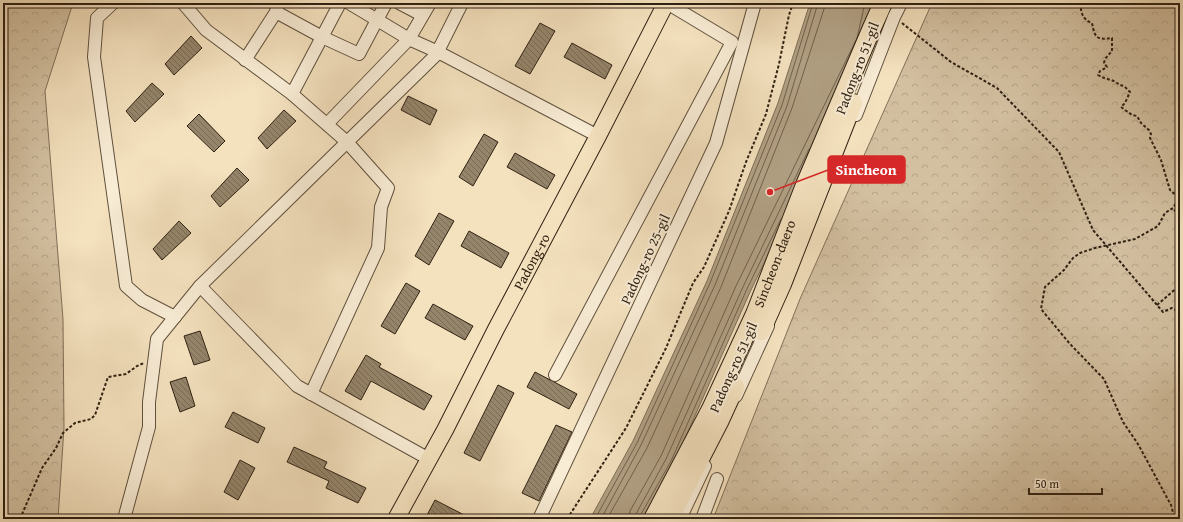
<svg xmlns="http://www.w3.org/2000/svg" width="1183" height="522" viewBox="0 0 1183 522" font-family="'Gentium Book Plus',serif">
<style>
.forest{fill:url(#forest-crowns);stroke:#81705a}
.water{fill:#b1a084;stroke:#7d6d56}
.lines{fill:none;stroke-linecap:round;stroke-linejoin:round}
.shore{stroke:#70604b;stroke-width:1}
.building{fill:url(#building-back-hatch);stroke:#2f2112}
.minor-casing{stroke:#60513d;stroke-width:14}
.major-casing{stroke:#2f2112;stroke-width:18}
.highway-casing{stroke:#2f2112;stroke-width:20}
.path{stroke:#2f2112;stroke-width:2;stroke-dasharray:3 2;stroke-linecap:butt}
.minor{stroke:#f8ecd5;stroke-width:12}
.major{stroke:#f4e1be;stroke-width:16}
.highway{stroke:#f4e1be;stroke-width:18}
.labels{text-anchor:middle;stroke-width:4;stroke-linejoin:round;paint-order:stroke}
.street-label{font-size:14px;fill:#2f2112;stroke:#f8ecd5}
.leader{fill:none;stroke:#d62828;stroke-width:1.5}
.callout-dot{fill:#d62828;stroke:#f8ecd5;stroke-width:1.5}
.callout{fill:#d62828;stroke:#d62828;stroke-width:1.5}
.callout-label{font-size:15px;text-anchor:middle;font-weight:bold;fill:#fff}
</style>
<defs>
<pattern id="forest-crowns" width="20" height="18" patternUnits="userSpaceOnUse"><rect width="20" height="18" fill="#d3c0a1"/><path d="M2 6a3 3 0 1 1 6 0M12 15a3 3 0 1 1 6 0" fill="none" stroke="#b5a58a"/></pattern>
<pattern id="building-back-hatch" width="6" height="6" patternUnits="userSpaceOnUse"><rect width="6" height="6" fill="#95856b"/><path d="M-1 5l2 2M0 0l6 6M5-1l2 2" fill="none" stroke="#7a6c57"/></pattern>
</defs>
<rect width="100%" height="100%" fill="#f4e1be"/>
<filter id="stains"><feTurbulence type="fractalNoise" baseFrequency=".005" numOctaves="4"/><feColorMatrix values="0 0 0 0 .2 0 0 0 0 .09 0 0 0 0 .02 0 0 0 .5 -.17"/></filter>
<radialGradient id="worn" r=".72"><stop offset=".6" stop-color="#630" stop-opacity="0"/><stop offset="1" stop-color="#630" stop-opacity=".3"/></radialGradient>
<g class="forest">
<polygon points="3,3 73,3 45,91 63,319 64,428 58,519 3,519"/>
<polygon points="932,3 1180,3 1180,519 713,519 800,299"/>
</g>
<polygon class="water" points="810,3 881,3 871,43 750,292 674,463 643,519 590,519 633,441 707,281 778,103"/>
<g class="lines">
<g class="shore">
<polyline points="595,519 637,443 710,283 782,105 813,3"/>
<polyline points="601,519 641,445 715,285 787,106 818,3"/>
<polyline points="607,519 647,448 721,287 792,108 824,9 824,3"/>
<polyline points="629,519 630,511 661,456 736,286 857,38 865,3"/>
<polyline points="635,519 636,514 666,459 742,289 809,149"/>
<polyline points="640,519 640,516 671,461 746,291 781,219"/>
</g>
</g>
<g class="building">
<polygon points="540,23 555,31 530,74 515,66"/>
<polygon points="191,36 202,48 174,75 165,64"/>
<polygon points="572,43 612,65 605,79 564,57"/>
<polygon points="152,83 164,94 135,122 126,111"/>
<polygon points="408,96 437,110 430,125 401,110"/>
<polygon points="284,110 296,121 267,149 258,138"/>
<polygon points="199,114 225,141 214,152 187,126"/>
<polygon points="484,134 498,142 473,186 459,177"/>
<polygon points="515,153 555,175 547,189 507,167"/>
<polygon points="237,168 249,180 220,207 211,196"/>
<polygon points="439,213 454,221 429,265 415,256"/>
<polygon points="179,221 191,233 162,260 153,249"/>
<polygon points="469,231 509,253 501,268 461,246"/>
<polygon points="406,283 420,291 395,334 381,326"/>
<polygon points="433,304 473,326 465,340 425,318"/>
<polygon points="200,331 210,360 194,365 184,336"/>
<polygon points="366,355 381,364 379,367 432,396 424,410 371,381 361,400 345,391"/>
<polygon points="535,372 577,394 569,409 527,387"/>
<polygon points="186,377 195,406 180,412 170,382"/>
<polygon points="498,385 514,393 480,461 464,453"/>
<polygon points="233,412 265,428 258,443 225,427"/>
<polygon points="556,425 572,432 539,501 522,493"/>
<polygon points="294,447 327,462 324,468 366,488 358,503 326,488 329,481 287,462"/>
<polygon points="240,460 255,468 238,500 224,492"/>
<polygon points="435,500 472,519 435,519 427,515"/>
</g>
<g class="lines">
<defs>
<g id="minor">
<polyline points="113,3 97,18 94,57 126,286 142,300 175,317"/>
<polyline points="183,3 206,30 292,94 347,142 388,188 381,207 378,248 311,394"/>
<polyline points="278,3 276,12 322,37 359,54 386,3"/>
<polyline points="349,3 409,39 438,52 598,136"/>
<polyline points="399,3 422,15"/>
<polyline points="245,60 276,12"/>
<polyline points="292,94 340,3"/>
<polyline points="856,115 894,17 901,3"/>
<polyline points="327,124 409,39 430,3"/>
<polyline points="200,286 297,386 429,459"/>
<polyline points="555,375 732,42 667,3"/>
<polyline points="736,396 768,326"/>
<polyline points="124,519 149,427 149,402 157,339 200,286 436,55 462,3"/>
<polyline points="539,519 716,143 755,3"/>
<polyline points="680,519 705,466"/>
<polyline points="702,519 717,479"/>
</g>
<g id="major">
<path id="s1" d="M396 519 445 430 496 329 598 136 666 3"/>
</g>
<g id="highway">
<polyline points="761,331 782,284 853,103"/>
<path id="s2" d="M653 519 711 409 755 314 805 185 871 30 883 3"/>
<polyline points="669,519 719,422 735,387"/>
</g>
</defs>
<use href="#minor" class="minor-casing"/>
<use href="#major" class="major-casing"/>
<use href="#highway" class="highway-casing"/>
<g class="path">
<path d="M1081 3C1080 12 1083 20 1092 23 1095 38 1096 40 1112 38V51L1105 59 1104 63 1107 67 1100 71 1098 75C1103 78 1107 79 1111 80 1117 82 1118 85 1124 86L1130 92 1125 103 1121 107 1132 115 1137 116 1141 123 1149 130 1151 134 1150 138 1161 160 1170 190 1178 197V200L1173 208"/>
<polyline points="902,23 951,62 997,88 1059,152 1093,230 1163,312 1172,308 1180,313"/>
<polyline points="1157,305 1180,285 1177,273 1179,252 1179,216 1173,208 1165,213 1158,226 1135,239 1095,248 1080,253 1073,258 1064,270 1045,287 1041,309 1070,344 1104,379 1123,422 1138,444 1171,505 1174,516 1173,519"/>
<polyline points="20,519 42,468 56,448 63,433 75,423 91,419 95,415 108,377 126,374 137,366 144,363"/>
<polyline points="567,519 626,428 666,348 693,283 704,267 729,211 746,162 766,114 779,64 789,15 793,3"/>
</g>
<use href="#minor" class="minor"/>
<use href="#major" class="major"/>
<use href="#highway" class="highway"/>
</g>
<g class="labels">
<g class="street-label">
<text transform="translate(857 68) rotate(-69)" y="5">Padong-ro 51-gil</text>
<text transform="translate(645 259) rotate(-65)" y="5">Padong-ro 25-gil</text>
<text dy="5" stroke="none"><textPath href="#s1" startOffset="291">Padong-ro</textPath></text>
<text dy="5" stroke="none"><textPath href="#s2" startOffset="283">Sincheon-daero</textPath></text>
<text transform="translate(733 367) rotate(-66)" y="5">Padong-ro 51-gil</text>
</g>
</g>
<path class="leader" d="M770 192L828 170"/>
<circle class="callout-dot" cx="770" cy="192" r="4"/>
<rect class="callout" x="828" y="156" width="77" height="27" rx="4"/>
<g class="callout-label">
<text x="866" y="175">Sincheon</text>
</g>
<rect width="1183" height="522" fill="none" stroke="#f4e1be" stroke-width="16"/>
<rect x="4" y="4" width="1175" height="514" fill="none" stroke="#2f2112" stroke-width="2"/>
<rect x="8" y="8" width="1167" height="506" fill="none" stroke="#2f2112"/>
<path d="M1029 488v6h73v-6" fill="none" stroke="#2f2112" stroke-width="2"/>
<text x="1035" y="488" font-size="12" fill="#2f2112" stroke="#f8ecd5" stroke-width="3" paint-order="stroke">50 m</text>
<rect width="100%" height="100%" filter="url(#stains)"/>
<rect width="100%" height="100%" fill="url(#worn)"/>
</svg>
